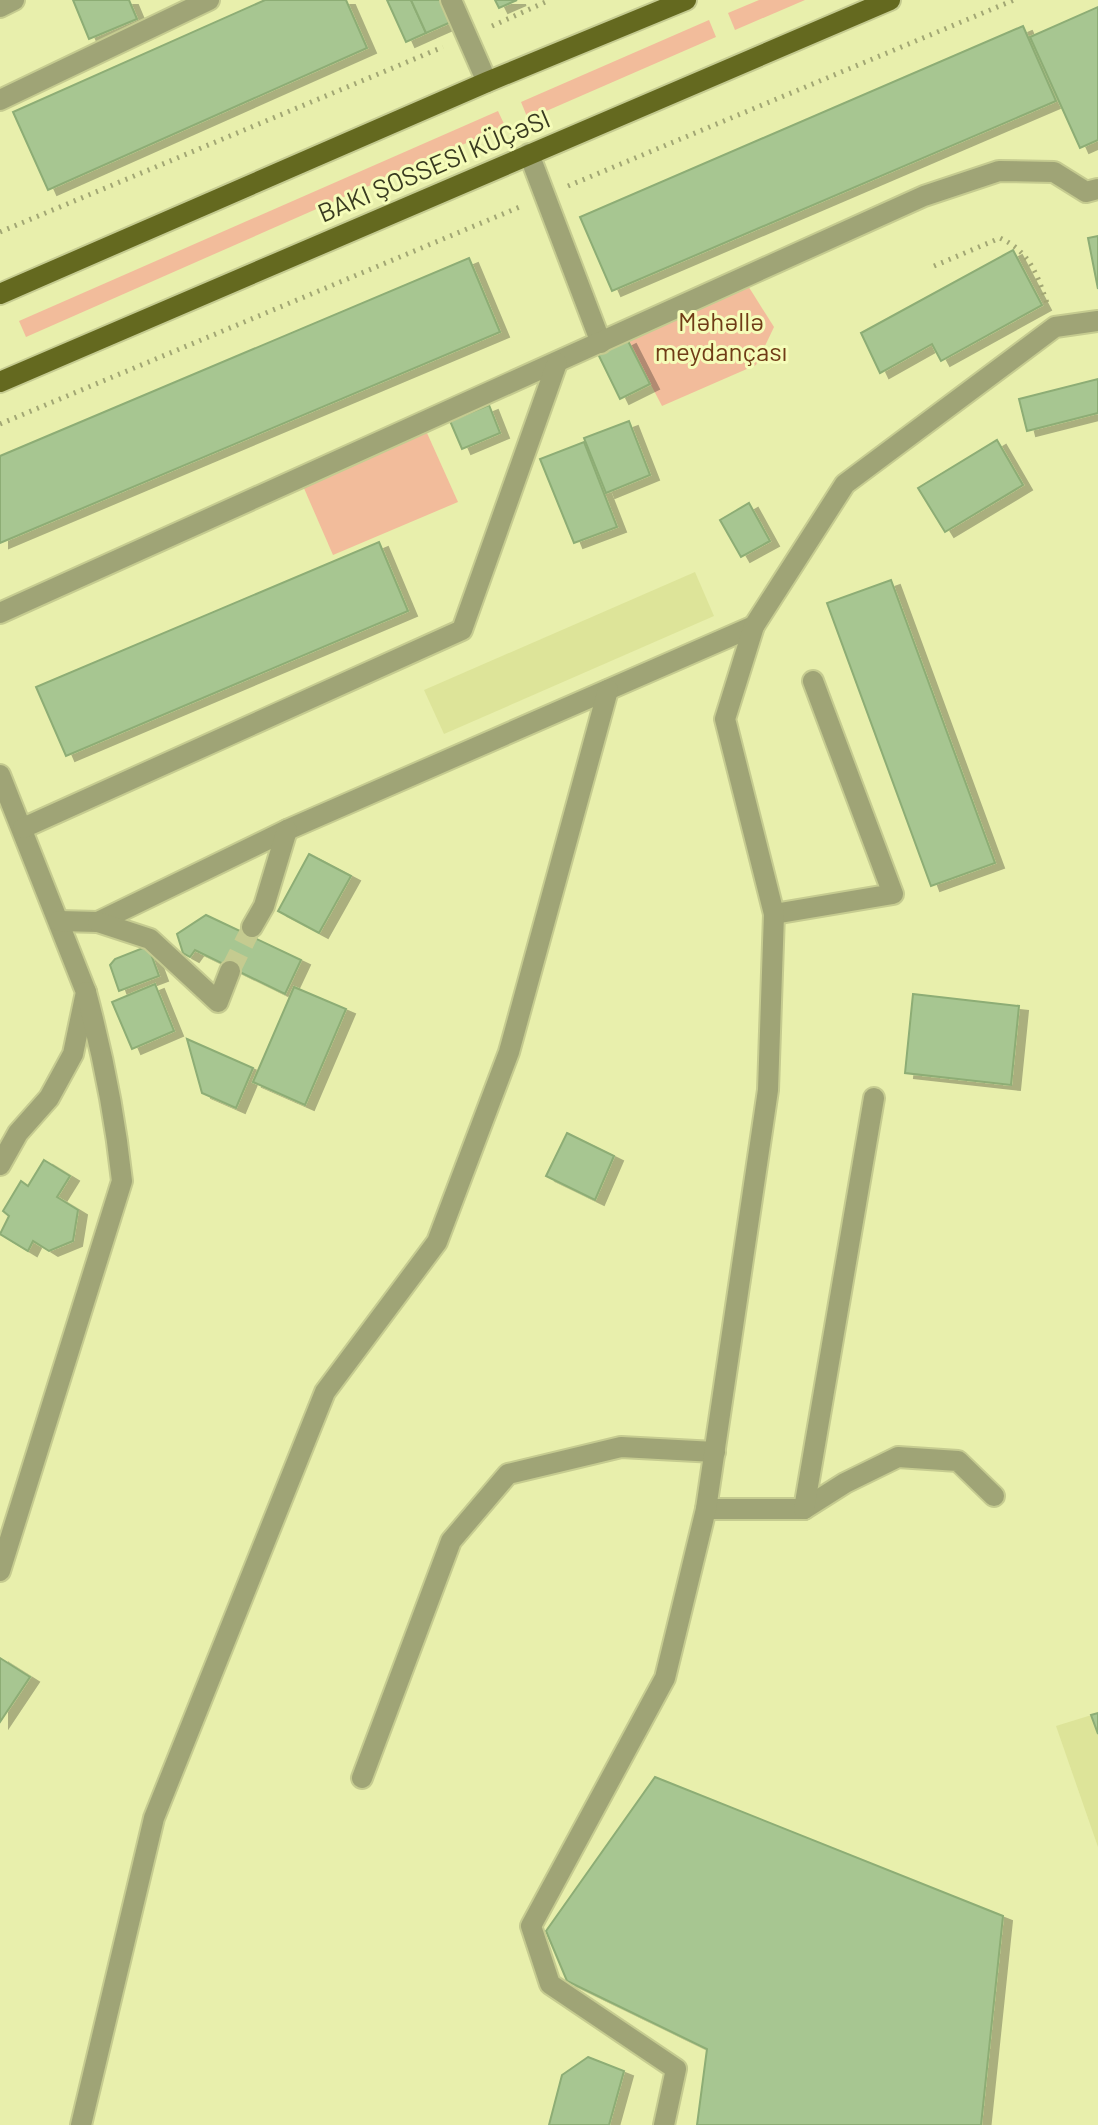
<svg xmlns="http://www.w3.org/2000/svg" width="1098" height="2125" viewBox="0 0 1098 2125" font-family="Barlow,sans-serif">
<style>
.built{fill:#dde499}
.green{fill:#f2bc9b}
.building{fill:#a7c691;stroke:#8dad75;stroke-width:2;filter:url(#shadow)}
.lines{fill:none;stroke-linecap:round;stroke-linejoin:round}
.minor-tunnel{stroke:#c5cb90;stroke-width:20;stroke-dasharray:20 10;stroke-linecap:butt}
.minor-casing{stroke:#c5cb90;stroke-width:24}
.major-casing{stroke:#c5cb90;stroke-width:24}
.path{stroke:#a2a774;stroke-width:5;stroke-dasharray:2 6;stroke-linecap:butt}
.minor{stroke:#9fa476;stroke-width:20}
.major{stroke:#64691f;stroke-width:20}
.labels{text-anchor:middle;stroke-width:6;stroke-linejoin:round;paint-order:stroke}
.street-label{font-size:26px;fill:#393b20;stroke:#f5fcb9}
.park-label{font-size:26px;fill:#703c17;stroke:#f5fcb9}
</style>
<defs>
<filter id="shadow"><feDropShadow dx="9" dy="5" stdDeviation="0" flood-color="#0004"/></filter>
</defs>
<rect width="100%" height="100%" fill="#e8efac"/>
<g class="built">
<polygon points="695,572 714,616 444,734 424,690"/>
<polygon points="1098,1713 1098,1847 1056,1726"/>
</g>
<g class="green">
<polygon points="759,0 805,0 735,30 728,13"/>
<polygon points="709,20 716,37 528,119 521,102"/>
<polygon points="498,111 505,126 26,337 19,321"/>
<polygon points="745,281 774,327 756,365 662,406 627,339"/>
<polygon points="427,433 458,502 333,555 303,486"/>
</g>
<g class="building">
<polygon points="73,0 129,0 137,19 89,39"/>
<polygon points="265,0 346,0 367,48 48,190 13,112"/>
<polygon points="387,0 411,0 426,33 406,42"/>
<polygon points="411,0 441,0 451,22 426,33"/>
<polygon points="495,0 517,0 499,8"/>
<polygon points="1098,7 1098,140 1080,148 1030,37"/>
<polygon points="1023,26 1056,101 612,291 580,217"/>
<polygon points="1098,236 1098,289 1088,238"/>
<polygon points="1013,250 1042,305 941,361 932,344 880,373 861,333"/>
<polygon points="469,258 500,332 0,543 0,456"/>
<polygon points="627,339 650,384 620,399 598,354"/>
<polygon points="1098,379 1098,413 1027,431 1019,399"/>
<polygon points="489,405 500,433 462,449 450,421"/>
<polygon points="629,421 650,475 606,493 584,438"/>
<polygon points="997,440 1023,485 945,532 918,488"/>
<polygon points="584,442 617,527 574,543 540,459"/>
<polygon points="749,503 770,541 741,557 720,520"/>
<polygon points="379,542 408,611 66,756 36,687"/>
<polygon points="891,580 995,863 931,886 827,603"/>
<polygon points="309,854 351,876 319,933 278,911"/>
<polygon points="206,915 301,960 285,994 195,950 190,957 183,953 177,934"/>
<polygon points="148,946 159,976 119,991 110,965 115,959"/>
<polygon points="155,984 174,1031 132,1049 112,1002"/>
<polygon points="294,987 346,1009 305,1105 253,1082"/>
<polygon points="913,994 1019,1006 1011,1085 905,1073"/>
<polygon points="187,1039 253,1068 236,1108 202,1093"/>
<polygon points="567,1133 614,1156 595,1200 546,1176"/>
<polygon points="44,1160 70,1176 57,1197 78,1210 73,1241 49,1251 33,1241 28,1251 0,1234 9,1216 3,1211 21,1181 28,1186"/>
<polygon points="0,1658 30,1677 0,1722"/>
<polygon points="1098,1713 1098,1734 1091,1715"/>
<polygon points="655,1777 1003,1916 981,2125 697,2125 707,2049 567,1981 546,1931"/>
<polygon points="588,2057 624,2071 609,2125 549,2125 562,2075"/>
</g>
<g class="lines">
<polyline class="minor-tunnel" points="230,971 252,927"/>
<defs>
<g id="minor">
<polyline points="451,0 487,82"/>
<polyline points="0,7 14,0"/>
<polyline points="0,100 209,0"/>
<polyline points="529,154 601,343"/>
<polyline points="0,613 924,196 999,171 1054,172 1086,192 1098,189"/>
<polyline points="0,775 86,992 73,1054 49,1098 18,1133 0,1165"/>
<polyline points="23,828 462,630 557,363"/>
<polyline points="774,914 893,894 813,681"/>
<polyline points="59,921 98,922 287,830 754,626"/>
<polyline points="98,922 150,939 218,1002 230,971"/>
<polyline points="252,927 264,906 287,830"/>
<polyline points="706,1509 804,1509 845,1483 898,1457 958,1461 994,1496"/>
<polyline points="804,1509 874,1098"/>
<path d="M0 1571 122 1181C115 1116 103 1055 86 992"/>
<polyline points="362,1778 451,1541 508,1474 621,1447 715,1452"/>
<polyline points="81,2125 154,1818 325,1392 437,1242 509,1052 608,690"/>
<polyline points="664,2125 676,2069 550,1984 531,1926 665,1678 706,1509 768,1090 774,914 725,719 754,626 845,484 1055,327 1098,321"/>
</g>
<g id="major">
<polyline points="0,294 487,82 686,0"/>
<polyline points="0,382 890,0"/>
</g>
</defs>
<use href="#minor" class="minor-casing"/>
<use href="#major" class="major-casing"/>
<g class="path">
<polyline points="492,26 550,0"/>
<polyline points="568,186 1014,0"/>
<polyline points="0,232 443,47"/>
<path d="M934 266 1000 238C1030 252 1037 274 1047 303"/>
<polyline points="0,424 522,206"/>
</g>
<use href="#minor" class="minor"/>
<use href="#major" class="major"/>
</g>
<g class="labels">
<g class="street-label">
<text transform="translate(434 166) rotate(-23)" y="9">BAKI ŞOSSESI KÜÇƏSI</text>
</g>
<g class="park-label">
<text x="721" y="331">Məhəllə<tspan x="721" dy="30">meydançası</tspan></text>
</g>
</g>
</svg>
